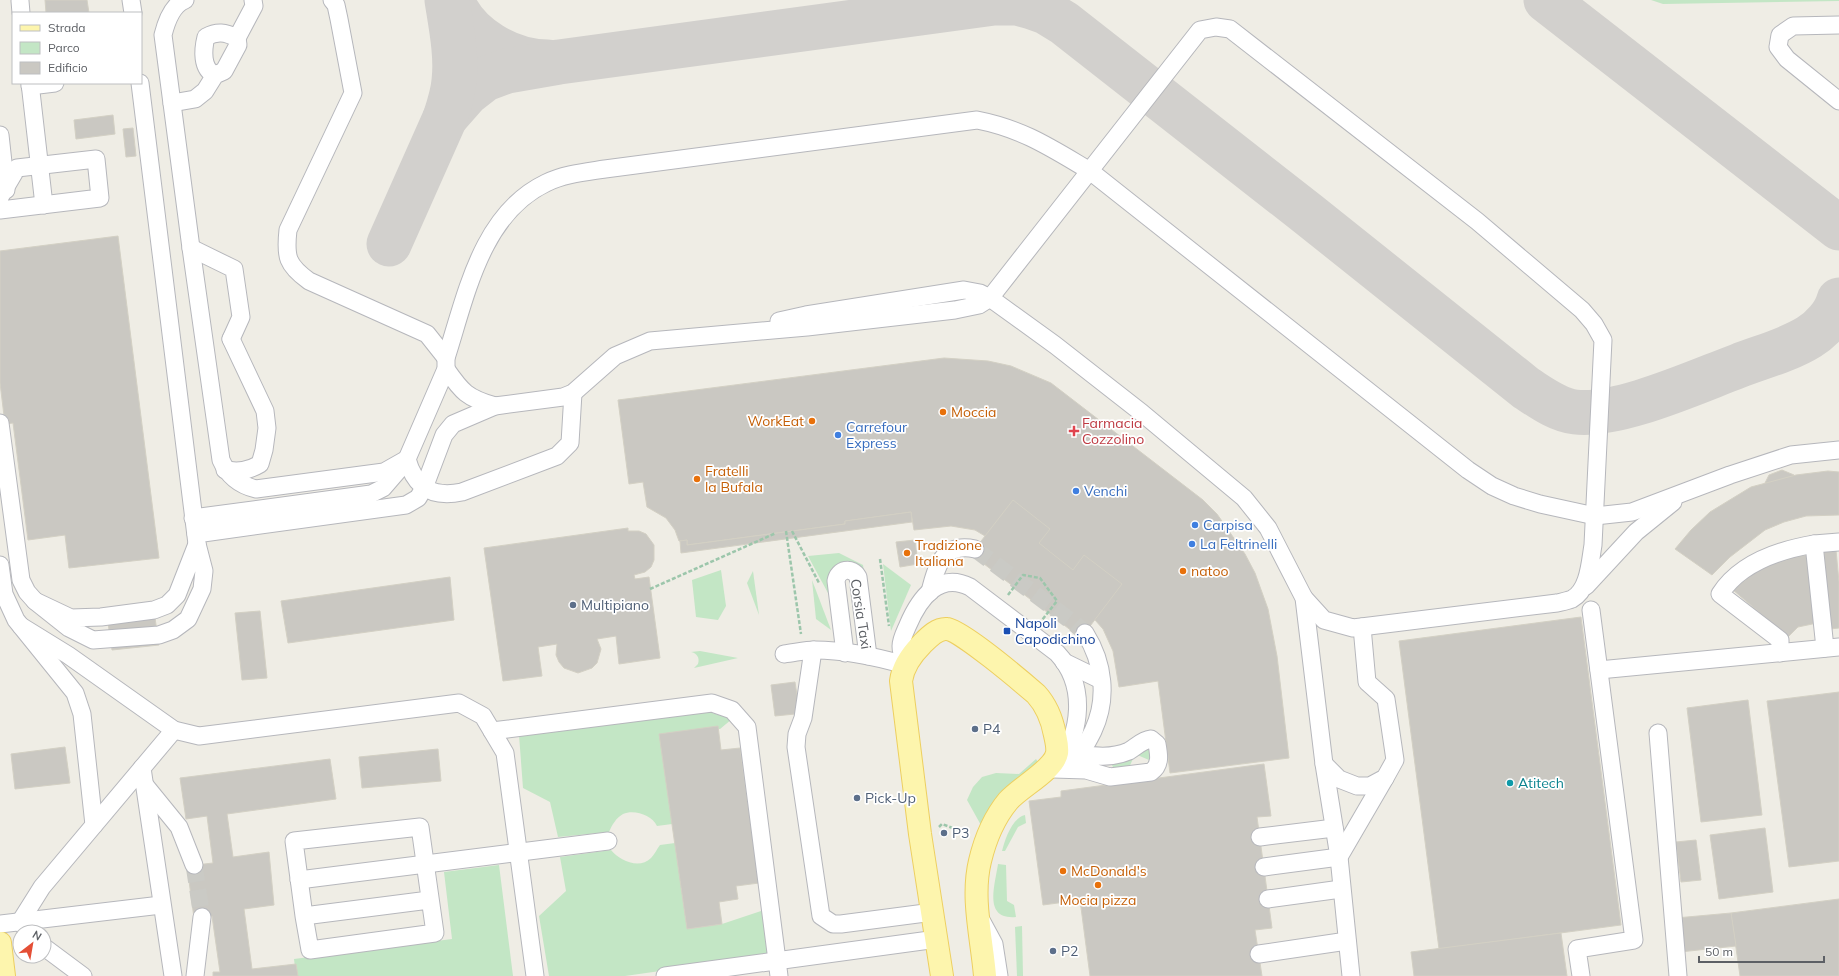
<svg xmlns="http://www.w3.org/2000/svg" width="1839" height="976" viewBox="0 0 1839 976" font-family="Mulish,sans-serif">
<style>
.green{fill:#c3e6c5}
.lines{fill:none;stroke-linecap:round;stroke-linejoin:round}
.taxiway{stroke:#d2d0cd;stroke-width:45}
.building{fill:#cac8c2;stroke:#d3d0c4}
.minor-tunnel{stroke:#cacac5;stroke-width:17;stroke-dasharray:17 8;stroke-linecap:butt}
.minor-casing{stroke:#b6b7bc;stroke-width:19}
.major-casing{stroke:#edcf60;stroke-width:24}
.path{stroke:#9cc6ab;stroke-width:2.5;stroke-dasharray:4 2;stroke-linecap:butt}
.minor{stroke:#fff;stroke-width:17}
.major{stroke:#fdf5ad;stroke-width:22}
.food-dot{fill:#e8710a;stroke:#fff;stroke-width:1.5}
.health-dot{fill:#e0444e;stroke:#fff;stroke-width:1.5}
.shop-dot{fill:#3f7fe0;stroke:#fff;stroke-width:1.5}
.service-dot{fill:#5c6f8a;stroke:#fff;stroke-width:1.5}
.transit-dot{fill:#1a4fb4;stroke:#fff;stroke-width:1.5}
.culture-dot{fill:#0f9aa8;stroke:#fff;stroke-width:1.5}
.labels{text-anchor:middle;stroke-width:3.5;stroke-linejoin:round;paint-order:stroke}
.food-label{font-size:14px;fill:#c56008;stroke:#fff;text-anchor:start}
.health-label{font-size:14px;fill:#be3a42;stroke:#fff;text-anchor:start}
.shop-label{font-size:14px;fill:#366cbe;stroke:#fff;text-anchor:start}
.service-label{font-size:14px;fill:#4e5e75;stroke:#fff;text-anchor:start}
.street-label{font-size:14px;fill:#5d6065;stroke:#fff}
.transit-label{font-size:14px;fill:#164399;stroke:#fff;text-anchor:start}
.culture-label{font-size:14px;fill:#0d838f;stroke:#fff;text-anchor:start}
</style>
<rect width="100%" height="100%" fill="#efede5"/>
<g class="green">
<polygon points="1651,0 1839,0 1839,1 1663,4"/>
<polygon points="839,553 863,565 865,578 847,563 835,606 808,556"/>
<polygon points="883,564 911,585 891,631"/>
<polygon points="721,570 726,606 718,620 696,617 692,580"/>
<polygon points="753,571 759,615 747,583"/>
<polygon points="812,580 831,630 816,619"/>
<path d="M700 651 738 658 694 668 698 664C700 658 697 653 691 652Z"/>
<path d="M709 712 732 719 720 729 690 730 672 824 657 826C652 815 634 809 623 814 616 818 612 825 609 832L558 837 550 802 523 788 519 735Z"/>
<polygon points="1149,746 1153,756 1146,767 1149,760 1135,754 1128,770 1114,769 1111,763"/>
<polygon points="1036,759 1038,762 1011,784 982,827 967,800 973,787 982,777 996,773 1019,774"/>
<path d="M1025 815 1026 823 1018 827 1005 851H1002C1005 839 1012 818 1025 815Z"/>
<path d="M675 843 687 929 722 924 764 910 771 949 765 956 625 976H549L539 916 566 891 560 857 611 850C619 860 639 870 651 858 654 855 657 849 660 845Z"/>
<path d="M998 864 1006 865 1007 901 1014 905 1016 917C983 920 995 885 998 864Z"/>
<polygon points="499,865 513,976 296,976 294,959 452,939 444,872"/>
<polygon points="1022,926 1023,976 1017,976 1015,927"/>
</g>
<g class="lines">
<g class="taxiway">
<path d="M452 0C466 37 510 62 548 62"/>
<polyline points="1546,0 1839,228"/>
<path d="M445 118 467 93 485 79 507 71 559 62 994 3H1017L1032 7 1046 12 1064 23 1308 214 1526 388C1540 397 1557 410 1575 412 1619 417 1695 382 1738 366 1761 357 1788 350 1809 337 1822 329 1835 315 1839 300"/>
<path d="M389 244 445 118C449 106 453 94 454 81 457 55 451 26 447 0"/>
</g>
</g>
<g class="building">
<polygon points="45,0 87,0 89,13 46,13"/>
<polygon points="113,115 115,134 76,139 74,120"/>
<polygon points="133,128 136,156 126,157 123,129"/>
<polygon points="118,236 159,558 69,568 65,535 28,540 13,423 5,424 0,383 0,251"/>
<polygon points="944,358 988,361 1011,366 1051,383 1203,500 1217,514 1245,554 1255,573 1268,609 1277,656 1289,758 1170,773 1158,681 1119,687 1113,651 1103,629 1095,620 985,536 975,530 951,526 914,530 911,512 845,521 845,524 687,545 687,540 679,541 675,530 666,518 647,507 643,482 629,484 618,400"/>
<polygon points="1782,470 1794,475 1798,487 1795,501 1779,505 1768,496 1764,485 1769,475"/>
<polygon points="1828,471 1839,472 1839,515 1806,516 1784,522 1765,530 1730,557 1712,575 1675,549 1691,530 1710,512 1751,487 1796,475"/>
<polygon points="1013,500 1050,529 1039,543 1054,555 1073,570 1084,555 1122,584 1081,638 971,554"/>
<polygon points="911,512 912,522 681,553 680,541 687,540 687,545 845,524 845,521"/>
<polygon points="628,528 628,531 639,531 646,534 654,545 654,560 651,567 645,572 634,575 635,579 649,577 660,658 619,664 616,636 597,639 601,649 597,663 592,668 578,673 564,668 559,662 556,655 557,644 538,647 542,676 503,681 484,548"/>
<polygon points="915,540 918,564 900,567 896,542"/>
<polygon points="1836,550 1839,582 1839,628 1830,629 1824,551"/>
<polygon points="1809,555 1817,623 1798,627 1788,637 1733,590 1757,571 1789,556"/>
<polygon points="450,577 454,620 288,643 281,601"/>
<polygon points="260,611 267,678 242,680 235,613"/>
<polygon points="1581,617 1621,925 1439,949 1399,641"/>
<polygon points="155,618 159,645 112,650 108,623"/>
<polygon points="795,682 799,708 795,714 775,716 771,685"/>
<polygon points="1839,692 1839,861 1789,867 1767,701"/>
<polygon points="1748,700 1762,815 1701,822 1687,708"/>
<polygon points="718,726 721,750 740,748 759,883 736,886 738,899 719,902 722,924 687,929 659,734"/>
<polygon points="65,747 70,783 15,789 11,754"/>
<polygon points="438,749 441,781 362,788 359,757"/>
<polygon points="330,759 336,799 227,814 233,857 269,852 274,905 244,909 252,969 296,964 298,976 213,976 213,972 220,972 212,916 194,918 187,866 213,863 207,816 186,819 180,778"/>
<polygon points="1264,764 1271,816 1257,817 1272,928 1255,930 1262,976 1090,976 1080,900 1043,905 1029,801 1061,797 1061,791"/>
<polygon points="1765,828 1773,892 1719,899 1710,835"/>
<polygon points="1696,840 1701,880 1681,882 1676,842"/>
<polygon points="1839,899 1839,976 1740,976 1731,913"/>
<polygon points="1731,913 1736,946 1680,952 1676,918"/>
<polygon points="1561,933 1567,976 1414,976 1411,952"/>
</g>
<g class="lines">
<g class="minor-tunnel">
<polyline points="975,549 1075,624 1085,633"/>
<polyline points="194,865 202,917"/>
</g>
<defs>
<g id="minor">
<polyline points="131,0 133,13"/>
<path d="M185 0C172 5 166 23 163 35L191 248 221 460C228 476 239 485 256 489L384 472 407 459"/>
<path d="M332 0 336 5 339 19 353 93 288 230C285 257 287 265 309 281L427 334 446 358"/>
<polyline points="20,1 21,13"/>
<polyline points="1839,25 1793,26 1780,35 1778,47 1787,59 1839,101"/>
<polyline points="237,38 254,6 253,0"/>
<polyline points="30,83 44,205"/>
<polyline points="140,83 197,544"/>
<polyline points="30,86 55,83"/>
<path d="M172 103 195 99 205 91 215 75 224 71 238 45 237 38C225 32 217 31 206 37 203 49 201 69 215 75"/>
<polyline points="0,135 6,190"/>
<polyline points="0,197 17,168 96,159 100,198 0,210"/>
<polyline points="191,248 234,269 241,317 231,339"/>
<polyline points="779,321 806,315 964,290 980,293 990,298 1055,345 1142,413 1244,498 1268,528 1304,598 1324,764 1339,857 1351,976"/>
<path d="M446 369C462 392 467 398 495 406"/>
<path d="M573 393 570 443 557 456 462 492C433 498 415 488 407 459L446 369V358C466 296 481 214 546 183 564 174 586 172 605 169L977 120C1023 129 1051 148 1090 171L1468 470 1492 486 1514 496 1540 504 1595 516 1632 512 1730 475 1791 455 1839 450"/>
<polyline points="0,423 21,580 27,592 35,601"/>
<path d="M225 470C239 472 248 471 260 464L264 450 267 428 265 411 231 339"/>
<polyline points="193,518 371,494 383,488 402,466"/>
<path d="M196 534 406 505 418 498 424 488 444 435 453 424 495 406 563 397 573 393 615 356 650 341 807 327 955 310 979 305 990 298 1200 30 1216 27 1230 29 1477 221 1582 310 1594 324 1603 340 1593 545C1590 562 1589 590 1572 599 1567 601 1561 602 1557 603L1353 628 1324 620 1304 598"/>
<polygon points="197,544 204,571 202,589 188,619 173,630 159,635 93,640 69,628 35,601 71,618 101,617 154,610 167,605 177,595"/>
<polyline points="1814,544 1839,542"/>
<polyline points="0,565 4,594 16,620 75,693 82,714 94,825"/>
<polyline points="1586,586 1636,532 1673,502"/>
<path d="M930 592C936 566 943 542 975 549"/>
<polyline points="21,626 68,655 174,730 199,736 459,703 483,716 505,753 535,976"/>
<polyline points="813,650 803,718 797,734 796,747 821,916 833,924 841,924 933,912"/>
<path d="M845 653 836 581C838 569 852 566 858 577L868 656"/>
<path d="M1780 653V640L1720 594C1740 563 1779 550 1814 544L1825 648"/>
<path d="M784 654C794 653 805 650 815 650 845 650 877 657 905 665"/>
<polyline points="1064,662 1101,680"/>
<path d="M905 665C903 658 901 652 901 646 901 639 905 632 908 625 919 599 939 571 970 587L1057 653C1087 685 1082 734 1056 766"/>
<polyline points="1599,670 1839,647"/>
<polyline points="492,731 712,703 732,710 747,727 779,976"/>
<polyline points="1658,733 1678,976"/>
<path d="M1072 758C1083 751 1087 743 1093 731 1108 699 1104 663 1085 633"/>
<polyline points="1324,764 1339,779 1357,786 1370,786 1385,778 1395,760 1386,699 1367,682 1362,627"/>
<polyline points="142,768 173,976"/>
<path d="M1053 769 1086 770 1110 777 1151 772C1161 765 1159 755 1157 744L1151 739C1142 740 1136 747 1129 751 1106 761 1080 755 1058 746"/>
<polyline points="144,784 179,827 194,865"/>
<polyline points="1260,837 1334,828"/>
<polyline points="1339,857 1385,778"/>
<polyline points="1264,867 1339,857"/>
<polyline points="299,880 608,841"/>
<polyline points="1268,899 1341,889"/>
<polyline points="304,916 310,950 435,933 420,827 294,841 304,916 429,900"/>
<polyline points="981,920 994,944 999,976"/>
<polyline points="0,924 161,905"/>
<polyline points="30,932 20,922 42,887 174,730"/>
<polyline points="44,947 83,976"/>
<polyline points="1259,954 1347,941"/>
<polyline points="195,976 202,917"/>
<polyline points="665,976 937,939"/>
<polyline points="1581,976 1577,949 1634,940 1591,610"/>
</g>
<g id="major">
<polyline points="0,943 4,976"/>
<path d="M942 976 920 834 901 681C903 666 911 655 922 644 928 638 937 628 947 629 961 630 1022 682 1036 694 1047 706 1052 719 1055 735 1056 740 1058 747 1057 753 1054 770 1020 787 1008 801 994 818 985 840 980 861 971 898 982 939 985 976"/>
</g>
</defs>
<use href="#minor" class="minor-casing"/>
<use href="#major" class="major-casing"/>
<g class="path">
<polyline points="786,531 801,634"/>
<polyline points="792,531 819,583"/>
<polyline points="880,559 889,626"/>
<polyline points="650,589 776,533"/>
<polyline points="1008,595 1023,575 1040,578 1057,601 1042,620"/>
<polyline points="939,827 942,824 958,830"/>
</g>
<use href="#minor" class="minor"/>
<use href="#major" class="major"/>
</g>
<g class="food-dot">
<circle cx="943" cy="412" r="4"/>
<circle cx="812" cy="421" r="4"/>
<circle cx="697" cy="479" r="4"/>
<circle cx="907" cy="553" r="4"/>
<circle cx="1183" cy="571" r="4"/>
<circle cx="1063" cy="871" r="4"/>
<circle cx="1098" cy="885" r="4"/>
</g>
<path class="health-dot" d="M1072 425h4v4h4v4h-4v4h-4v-4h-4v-4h4z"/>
<g class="shop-dot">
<circle cx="838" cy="435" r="4"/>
<circle cx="1076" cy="491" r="4"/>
<circle cx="1195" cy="525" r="4"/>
<circle cx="1192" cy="544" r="4"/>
</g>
<g class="service-dot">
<circle cx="573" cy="605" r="4"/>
<circle cx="975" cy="729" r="4"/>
<circle cx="857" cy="798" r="4"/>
<circle cx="944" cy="833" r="4"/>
<circle cx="1053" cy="951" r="4"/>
</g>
<rect class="transit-dot" x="1003" y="627" width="8" height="8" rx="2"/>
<circle class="culture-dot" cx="1510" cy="783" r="4"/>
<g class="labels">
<g class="food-label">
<text x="951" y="417">Moccia</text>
<text x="804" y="426" text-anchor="end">WorkEat</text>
<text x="705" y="476">Fratelli<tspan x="705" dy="16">la Bufala</tspan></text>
<text x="915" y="550">Tradizione<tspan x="915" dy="16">Italiana</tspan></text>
<text x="1191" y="576">natoo</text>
<text x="1071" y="876">McDonald's</text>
<text x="1098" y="905" text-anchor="middle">Mocia pizza</text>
</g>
<g class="health-label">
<text x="1082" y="428">Farmacia<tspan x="1082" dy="16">Cozzolino</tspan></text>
</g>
<g class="shop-label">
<text x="846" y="432">Carrefour<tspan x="846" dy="16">Express</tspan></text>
<text x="1084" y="496">Venchi</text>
<text x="1203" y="530">Carpisa</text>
<text x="1200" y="549">La Feltrinelli</text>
</g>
<g class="service-label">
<text x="581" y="610">Multipiano</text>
<text x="983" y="734">P4</text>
<text x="865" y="803">Pick-Up</text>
<text x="952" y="838">P3</text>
<text x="1061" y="956">P2</text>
</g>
<g class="street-label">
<text transform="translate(861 614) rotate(81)" y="5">Corsia Taxi</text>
</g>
<g class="transit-label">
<text x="1015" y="628">Napoli<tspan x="1015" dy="16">Capodichino</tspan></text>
</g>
<g class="culture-label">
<text x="1518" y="788">Atitech</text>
</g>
</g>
<rect x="12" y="12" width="130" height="72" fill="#ffffff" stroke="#bebfc1"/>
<rect x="20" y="25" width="20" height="6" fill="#fdf5ad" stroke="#bebfc1"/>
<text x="48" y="32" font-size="12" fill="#5d6065">Strada</text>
<rect x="20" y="42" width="20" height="12" fill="#c3e6c5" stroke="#bebfc1"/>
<text x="48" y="52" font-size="12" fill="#5d6065">Parco</text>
<rect x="20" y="62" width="20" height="12" fill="#cac8c2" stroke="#bebfc1"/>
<text x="48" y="72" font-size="12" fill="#5d6065">Edificio</text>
<g transform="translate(32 944) rotate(31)"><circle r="19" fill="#ffffff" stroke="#bebfc1"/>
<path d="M0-3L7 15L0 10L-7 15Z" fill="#e44f36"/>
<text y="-6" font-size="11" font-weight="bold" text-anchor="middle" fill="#5d6065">N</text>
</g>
<path d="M1699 956v6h125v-6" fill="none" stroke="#5d6065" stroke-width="2"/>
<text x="1705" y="956" font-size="12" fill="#5d6065" stroke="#ffffff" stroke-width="3" paint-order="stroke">50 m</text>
</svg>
